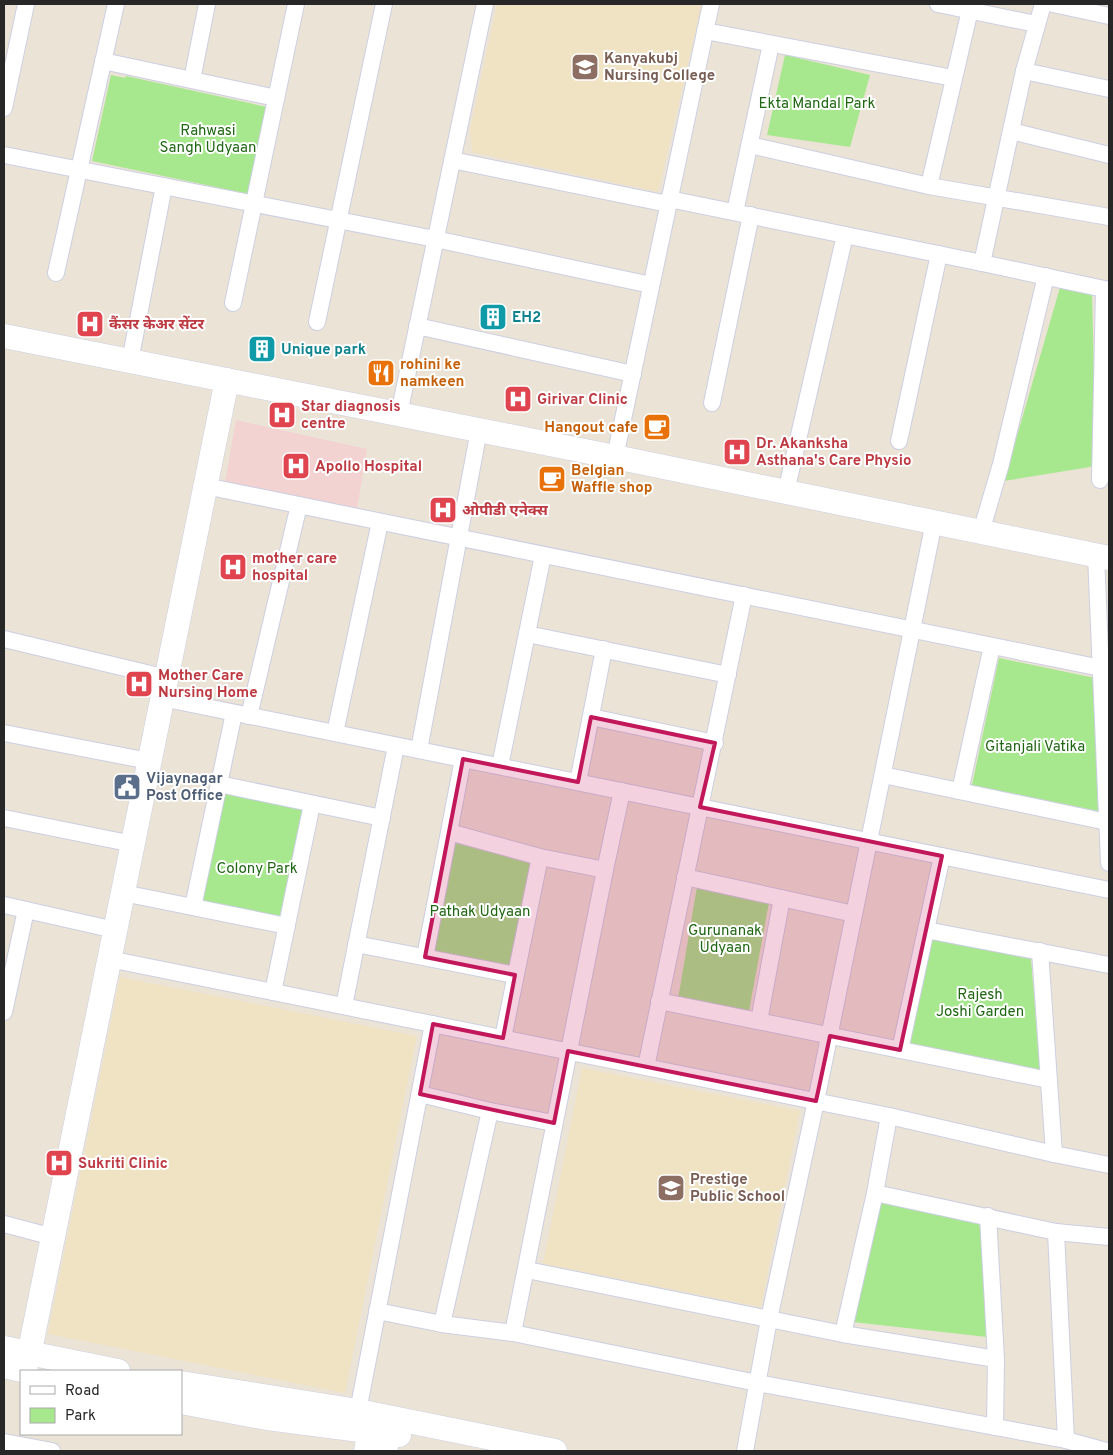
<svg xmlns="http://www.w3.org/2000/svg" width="1113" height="1455" viewBox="0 0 1113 1455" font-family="Overpass,'Noto Sans Devanagari',sans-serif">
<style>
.education{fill:#efe3c4}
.medical{fill:#f3d2d2}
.green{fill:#a7e78e}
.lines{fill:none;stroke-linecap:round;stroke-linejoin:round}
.street-casing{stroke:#cccfe2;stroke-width:18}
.secondary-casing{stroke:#cccfe2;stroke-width:25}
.street{stroke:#fff;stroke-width:16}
.secondary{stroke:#fff;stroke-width:24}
.marked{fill:#c2185b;fill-opacity:0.2;stroke:#c2185b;stroke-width:4;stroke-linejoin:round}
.labels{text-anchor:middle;stroke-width:4;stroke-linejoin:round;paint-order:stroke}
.education-label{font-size:15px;font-weight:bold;fill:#785e54;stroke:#fff;text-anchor:start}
.park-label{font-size:15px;fill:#206713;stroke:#fff}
.culture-label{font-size:15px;font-weight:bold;fill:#0d838f;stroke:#fff;text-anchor:start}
.health-label{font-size:15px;font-weight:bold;fill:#be3a42;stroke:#fff;text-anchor:start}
.food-label{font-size:15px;font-weight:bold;fill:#c56008;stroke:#fff;text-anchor:start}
.service-label{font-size:15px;font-weight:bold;fill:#4e5e75;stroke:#fff;text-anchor:start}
</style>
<rect width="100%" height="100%" fill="#ebe3d6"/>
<g class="education">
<polygon points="497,4 702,4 658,192 472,152 470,130"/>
<polygon points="120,977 417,1036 345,1393 48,1334"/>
<polygon points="582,1068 800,1111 761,1307 543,1264"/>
</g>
<polygon class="medical" points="236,420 367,449 357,509 225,483"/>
<g class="green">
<polygon points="785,55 870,75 850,147 767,135"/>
<polygon points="111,75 125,78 126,76 267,107 249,194 92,161"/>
<polygon points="1061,284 1092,290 1096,466 1004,481"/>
<polygon points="999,658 1095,678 1098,811 972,785"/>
<polygon points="226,786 304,808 294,923 202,904"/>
<polygon points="454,843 532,860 509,968 430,952"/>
<polygon points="698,881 770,897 749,1011 678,999"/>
<polygon points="932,938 1031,959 1040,1070 909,1043"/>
<polygon points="877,1199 984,1218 987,1337 853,1322"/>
</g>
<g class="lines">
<defs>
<g id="street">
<polyline points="938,4 1036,24"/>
<polyline points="1053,4 1109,16"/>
<polyline points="705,31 953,78"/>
<polyline points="103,61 276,98"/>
<polyline points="1024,71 1109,89"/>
<polyline points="192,80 207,4"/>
<polyline points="4,108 26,4"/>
<polyline points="1011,131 1109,155"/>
<polyline points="750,145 929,186 1109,217"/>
<polyline points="4,155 435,239 651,285"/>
<polyline points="452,160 668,204"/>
<polyline points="929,186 970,10"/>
<polyline points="669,199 982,263 1109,290"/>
<polyline points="735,212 771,44"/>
<polyline points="982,263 1024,71 1043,4"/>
<polyline points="56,273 116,4"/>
<polyline points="233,303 296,4"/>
<polyline points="317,322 384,4"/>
<polyline points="417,326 633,374"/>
<polyline points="130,361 164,186"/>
<polyline points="712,403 751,215"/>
<polyline points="399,414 485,4"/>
<polyline points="899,441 939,254"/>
<polyline points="615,457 711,4"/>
<polyline points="1100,480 1104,289"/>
<polyline points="205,486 1101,668"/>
<polyline points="786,492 845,235"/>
<polyline points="981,532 1001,464 1046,276"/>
<polyline points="1096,555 1109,863"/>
<polyline points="527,634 728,675"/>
<polyline points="4,639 167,678"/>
<polyline points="162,698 1109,890"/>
<polyline points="249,716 299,505"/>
<polyline points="591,717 715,743"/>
<polyline points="4,733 149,761"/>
<polyline points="335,733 380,522"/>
<polyline points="419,750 479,430"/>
<polyline points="500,766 543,555"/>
<polyline points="883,775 1107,822"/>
<polyline points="578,782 604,649"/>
<polyline points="219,784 382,818"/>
<polyline points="960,791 992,646"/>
<polyline points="4,818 133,844"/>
<polyline points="449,832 540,857 605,870"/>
<polyline points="685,877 854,914"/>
<polyline points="123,893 287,926"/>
<polyline points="4,905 115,930"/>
<polyline points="193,907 234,713"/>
<polyline points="926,930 1109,965"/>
<polyline points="356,944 515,975"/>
<polyline points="1040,951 1054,1154"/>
<polyline points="425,957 463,759"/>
<polyline points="109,959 889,1116 1054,1154 1109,1165"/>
<polyline points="273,992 312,804"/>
<polyline points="659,1001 1049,1080"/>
<polyline points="344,1006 396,746"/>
<polyline points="4,1012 26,910"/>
<polyline points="759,1021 782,898"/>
<polyline points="503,1038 540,857"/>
<polyline points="900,1050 942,856"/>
<polyline points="646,1067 744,595"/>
<polyline points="420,1094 490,1111 554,1123"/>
<polyline points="875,1193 1056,1232 1109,1237"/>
<polyline points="988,1216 996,1359 995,1427"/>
<polyline points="4,1224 53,1237"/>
<polyline points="1056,1232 1066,1440"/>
<polyline points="527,1270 843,1334 996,1359"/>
<polyline points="377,1311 442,1324 513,1333 757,1383 1066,1440 1106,1451"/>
<polyline points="442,1324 490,1111"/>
<polyline points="513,1333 605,870 622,791"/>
<polyline points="843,1334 875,1193 889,1116"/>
<polyline points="358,1411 433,1024"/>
<polyline points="4,1442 52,1451"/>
<polyline points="745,1451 769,1319 816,1101 934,522"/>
</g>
<g id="secondary">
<polyline points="4,336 615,457 1109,558"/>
<polyline points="4,1348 118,1371"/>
<polyline points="29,1355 227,380"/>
<polyline points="4,1366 26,1371"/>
<polyline points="181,1383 358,1411 555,1451"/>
<polyline points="181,1402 267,1418 399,1435"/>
<polyline points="366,1451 370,1431 384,1418 389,1433 385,1451"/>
</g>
</defs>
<use href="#street" class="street-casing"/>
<use href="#secondary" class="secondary-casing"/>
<use href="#street" class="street"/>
<use href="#secondary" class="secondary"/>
</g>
<path class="marked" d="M591 717 715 743 700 807 942 856 900 1050 830 1036 816 1101 568 1051 554 1123 420 1094 433 1024 503 1038 515 975 425 957 463 759 578 782Z"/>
<defs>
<symbol id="university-square" viewBox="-11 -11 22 22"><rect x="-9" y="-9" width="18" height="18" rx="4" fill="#8d6e63" stroke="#fff"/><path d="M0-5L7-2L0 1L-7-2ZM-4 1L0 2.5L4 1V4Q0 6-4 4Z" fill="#fff"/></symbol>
<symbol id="building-square" viewBox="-11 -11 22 22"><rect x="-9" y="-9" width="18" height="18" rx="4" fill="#0f9aa8" stroke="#fff"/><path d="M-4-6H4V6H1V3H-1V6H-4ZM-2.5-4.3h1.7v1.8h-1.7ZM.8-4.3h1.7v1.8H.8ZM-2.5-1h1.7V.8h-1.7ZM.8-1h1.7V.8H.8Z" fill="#fff"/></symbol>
<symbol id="hospital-square" viewBox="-11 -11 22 22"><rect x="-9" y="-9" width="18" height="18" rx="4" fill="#e0444e" stroke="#fff"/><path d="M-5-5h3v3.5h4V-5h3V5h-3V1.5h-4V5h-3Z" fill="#fff"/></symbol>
<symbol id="restaurant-square" viewBox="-11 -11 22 22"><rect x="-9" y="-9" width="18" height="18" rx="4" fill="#e8710a" stroke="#fff"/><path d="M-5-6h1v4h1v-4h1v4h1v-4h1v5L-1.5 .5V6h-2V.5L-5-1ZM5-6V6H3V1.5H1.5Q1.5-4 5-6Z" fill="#fff"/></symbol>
<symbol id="cafe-square" viewBox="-11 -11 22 22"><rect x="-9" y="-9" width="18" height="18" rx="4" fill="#e8710a" stroke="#fff"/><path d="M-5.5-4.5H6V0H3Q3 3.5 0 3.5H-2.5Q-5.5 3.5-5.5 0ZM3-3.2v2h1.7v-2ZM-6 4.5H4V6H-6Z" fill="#fff"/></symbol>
<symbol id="civic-square" viewBox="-11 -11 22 22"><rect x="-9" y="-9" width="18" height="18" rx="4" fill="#5c6f8a" stroke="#fff"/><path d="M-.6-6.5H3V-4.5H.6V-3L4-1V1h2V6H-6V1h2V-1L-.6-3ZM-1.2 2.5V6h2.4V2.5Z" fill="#fff"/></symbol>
<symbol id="school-square" viewBox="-11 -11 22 22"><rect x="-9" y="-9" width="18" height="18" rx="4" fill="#8d6e63" stroke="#fff"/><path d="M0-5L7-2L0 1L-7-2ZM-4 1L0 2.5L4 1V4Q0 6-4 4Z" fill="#fff"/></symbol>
</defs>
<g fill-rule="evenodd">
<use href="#university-square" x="569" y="51" width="32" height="32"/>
<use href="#building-square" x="477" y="301" width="32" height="32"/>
<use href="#hospital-square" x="74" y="308" width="32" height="32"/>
<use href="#building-square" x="246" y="333" width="32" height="32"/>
<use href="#restaurant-square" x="365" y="357" width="32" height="32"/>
<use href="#hospital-square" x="502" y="383" width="32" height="32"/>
<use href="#hospital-square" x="266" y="399" width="32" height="32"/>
<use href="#cafe-square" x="641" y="411" width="32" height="32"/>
<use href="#hospital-square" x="721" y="436" width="32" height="32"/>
<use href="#hospital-square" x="280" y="450" width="32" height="32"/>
<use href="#cafe-square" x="536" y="463" width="32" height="32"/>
<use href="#hospital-square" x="427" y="494" width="32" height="32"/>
<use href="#hospital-square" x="217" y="551" width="32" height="32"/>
<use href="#hospital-square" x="123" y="668" width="32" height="32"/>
<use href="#civic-square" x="111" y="771" width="32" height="32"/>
<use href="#hospital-square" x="43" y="1147" width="32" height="32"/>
<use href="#school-square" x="655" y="1172" width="32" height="32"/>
</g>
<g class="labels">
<g class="education-label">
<text x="604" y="63">Kanyakubj<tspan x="604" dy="17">Nursing College</tspan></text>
<text x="690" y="1184">Prestige<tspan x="690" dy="17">Public School</tspan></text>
</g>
<g class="park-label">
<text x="817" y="108">Ekta Mandal Park</text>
<text x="208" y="135">Rahwasi<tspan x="208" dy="17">Sangh Udyaan</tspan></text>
<text x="1035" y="751">Gitanjali Vatika</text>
<text x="257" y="873">Colony Park</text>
<text x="480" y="916">Pathak Udyaan</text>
<text x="725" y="935">Gurunanak<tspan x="725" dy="17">Udyaan</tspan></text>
<text x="980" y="999">Rajesh<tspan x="980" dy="17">Joshi Garden</tspan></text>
</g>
<g class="culture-label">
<text x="512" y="322">EH2</text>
<text x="281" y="354">Unique park</text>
</g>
<g class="health-label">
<text x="109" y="329">कैंसर केअर सेंटर</text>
<text x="537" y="404">Girivar Clinic</text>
<text x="301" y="411">Star diagnosis<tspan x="301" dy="17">centre</tspan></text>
<text x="756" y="448">Dr. Akanksha<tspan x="756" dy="17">Asthana's Care Physio</tspan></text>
<text x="315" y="471">Apollo Hospital</text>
<text x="462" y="515">ओपीडी एनेक्स</text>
<text x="252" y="563">mother care<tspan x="252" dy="17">hospital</tspan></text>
<text x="158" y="680">Mother Care<tspan x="158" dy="17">Nursing Home</tspan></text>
<text x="78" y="1168">Sukriti Clinic</text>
</g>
<g class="food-label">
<text x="400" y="369">rohini ke<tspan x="400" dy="17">namkeen</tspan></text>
<text x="638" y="432" text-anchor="end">Hangout cafe</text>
<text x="571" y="475">Belgian<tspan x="571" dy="17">Waffle shop</tspan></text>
</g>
<g class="service-label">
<text x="146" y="783">Vijaynagar<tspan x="146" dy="17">Post Office</tspan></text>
</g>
</g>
<rect width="1113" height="1455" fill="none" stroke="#272727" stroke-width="10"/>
<rect x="20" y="1370" width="162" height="65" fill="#ffffff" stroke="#a9a9a9"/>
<rect x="30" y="1386" width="25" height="8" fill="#ffffff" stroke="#a9a9a9"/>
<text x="65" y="1395" font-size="15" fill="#272727">Road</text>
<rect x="30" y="1408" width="25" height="15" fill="#a7e78e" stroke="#a9a9a9"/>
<text x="65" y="1420" font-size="15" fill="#272727">Park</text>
</svg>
